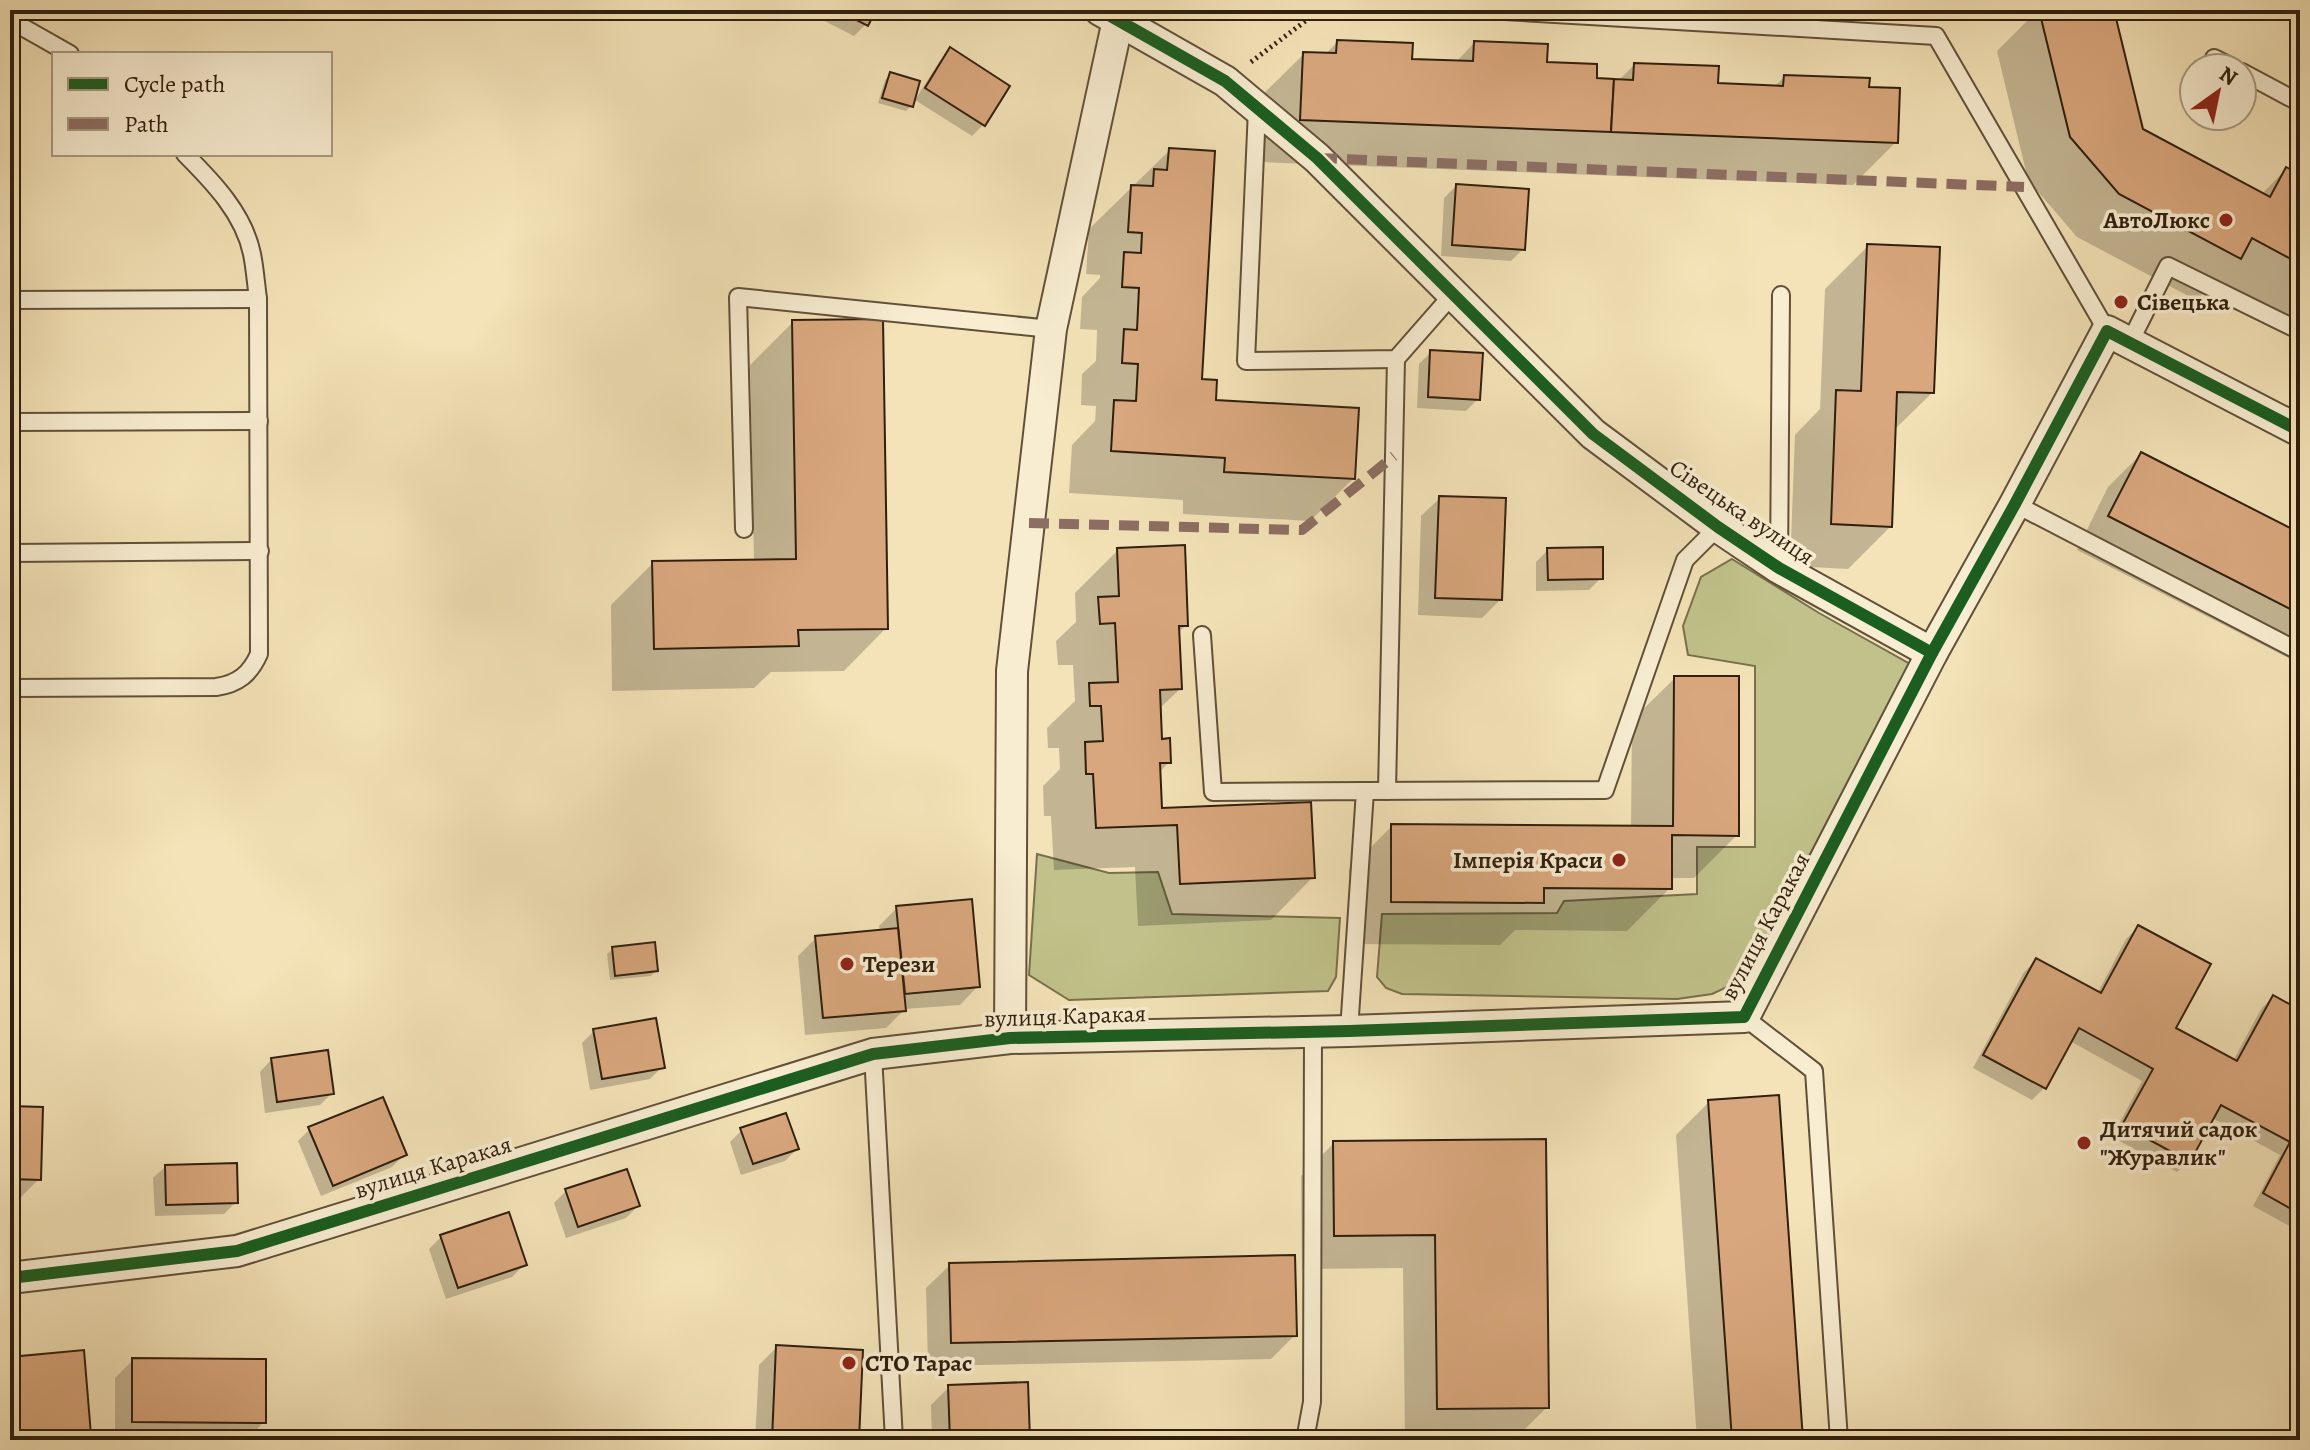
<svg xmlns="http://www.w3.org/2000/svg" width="2310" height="1450" viewBox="0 0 2310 1450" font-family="Alegreya,serif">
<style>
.green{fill:#c1c28b;stroke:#78704c;stroke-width:2}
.shadow{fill:#0003}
.building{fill:#d9a77d;stroke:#301f0e;stroke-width:2}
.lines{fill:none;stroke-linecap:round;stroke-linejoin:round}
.lane-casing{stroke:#615038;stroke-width:20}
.street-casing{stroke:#615038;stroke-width:34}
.path{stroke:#301f0e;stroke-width:5;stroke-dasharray:2 4;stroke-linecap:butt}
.lane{stroke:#f8edd1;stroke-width:16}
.street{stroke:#f8edd1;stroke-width:30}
.quiet{stroke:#8d6e63;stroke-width:10;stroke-dasharray:20 10;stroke-linecap:butt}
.cycleway-casing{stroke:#f8edd1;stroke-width:17}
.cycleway{stroke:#1b5e20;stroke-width:12}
.poi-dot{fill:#8f2418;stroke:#f8edd1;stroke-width:3}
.labels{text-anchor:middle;stroke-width:7;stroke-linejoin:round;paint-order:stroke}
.poi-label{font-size:24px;font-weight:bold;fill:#301f0e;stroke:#f8edd1;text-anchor:start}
.street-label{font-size:24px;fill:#301f0e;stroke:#f8edd1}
</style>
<rect width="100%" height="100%" fill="#f4e3b8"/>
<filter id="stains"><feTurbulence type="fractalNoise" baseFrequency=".0025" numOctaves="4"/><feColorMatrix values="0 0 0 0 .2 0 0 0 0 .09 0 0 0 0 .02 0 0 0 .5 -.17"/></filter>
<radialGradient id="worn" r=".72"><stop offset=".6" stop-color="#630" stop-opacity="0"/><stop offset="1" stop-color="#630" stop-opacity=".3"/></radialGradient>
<g class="green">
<polygon points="1732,559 1819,613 1910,664 1758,956 1738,982 1712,994 1677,999 1402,994 1386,988 1377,977 1382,914 1557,913 1564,901 1697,894 1697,847 1755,847 1755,666 1688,655 1683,626 1701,577"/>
<polygon points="1037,854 1109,873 1158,872 1172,914 1340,918 1336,977 1328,991 1069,1000 1029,975"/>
</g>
<g class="shadow">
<polygon points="803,10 873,10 866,24 854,36"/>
<polygon points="2038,10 2112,10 2141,131 2261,195 2286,169 2300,176 2300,329 2214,283 2196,300 2077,237 2028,180 1997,51"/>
<polygon points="1337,42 1410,61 1456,62 1474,43 1594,80 1618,81 1634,65 1716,85 1774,87 1784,77 1867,89 1896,142 1853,185 1259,162 1261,96 1304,54 1325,55"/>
<polygon points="951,50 984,124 972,136 915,100 939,62"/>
<polygon points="890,75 911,106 906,111 878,103 885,80"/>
<polygon points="1170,150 1200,381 1214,402 1353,479 1310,521 1183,514 1183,500 1069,493 1072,445 1095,421 1096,406 1081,405 1082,374 1096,361 1097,330 1080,329 1082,297 1100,278 1100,275 1086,274 1089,229"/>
<polygon points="1456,186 1523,249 1511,261 1441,256 1444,198"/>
<polygon points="1868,246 1932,393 1894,430 1891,526 1848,569 1790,566 1795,435 1820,409 1825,289"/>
<polygon points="793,322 886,628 844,671 771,672 754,688 612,691 611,605 653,563 754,561 750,365"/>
<polygon points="1431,352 1478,399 1466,411 1417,408 1419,364"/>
<polygon points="2141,454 2300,535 2300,664 2077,550 2108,487"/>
<polygon points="1440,498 1500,600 1482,618 1418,615 1421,516"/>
<polygon points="1118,550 1186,625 1177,634 1180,689 1159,709 1161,741 1169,762 1159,773 1160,810 1313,877 1271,920 1138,926 1135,867 1054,870 1051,816 1044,816 1043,786 1060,769 1059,748 1048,748 1047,728 1075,701 1073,665 1058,665 1056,641 1076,622 1075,593"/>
<polygon points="1548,550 1601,578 1589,590 1536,591 1536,562"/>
<polygon points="1675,678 1737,835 1694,878 1670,878 1670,888 1627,931 1515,930 1500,945 1349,944 1349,869 1392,826 1631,828 1632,720"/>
<polygon points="897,908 978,986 960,1005 905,1009 886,1028 805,1035 798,956 816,938 880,932 879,926"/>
<polygon points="2138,927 2173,1028 2233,1061 2261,1009 2273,997 2300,1012 2300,1232 2253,1206 2280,1155 2212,1118 2189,1161 2177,1172 2112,1137 2142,1081 2070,1041 2044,1088 2032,1100 1973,1068 2024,972 2036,960 2097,994 2126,939"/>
<polygon points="613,949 656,970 651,976 610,980 607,954"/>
<polygon points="594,1031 662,1067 650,1079 590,1090 582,1043"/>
<polygon points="271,1060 332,1093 320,1105 265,1113 260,1072"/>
<polygon points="1709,1102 1801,1440 1697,1440 1676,1135"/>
<polygon points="10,1108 39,1179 21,1197 10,1197"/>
<polygon points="310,1129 404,1155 392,1167 321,1196 298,1141"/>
<polygon points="742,1130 797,1149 785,1161 741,1175 730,1142"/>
<polygon points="1544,1141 1547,1407 1514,1440 1405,1440 1403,1268 1302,1269 1301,1176 1334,1143"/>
<polygon points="165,1167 236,1202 224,1214 155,1216 153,1178"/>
<polygon points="566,1191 638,1206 626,1218 566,1238 554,1203"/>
<polygon points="507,1215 524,1265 512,1277 446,1299 429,1249 441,1237"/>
<polygon points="950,1265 1295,1335 1271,1359 928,1366 926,1288"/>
<polygon points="777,1347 857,1440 755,1440 759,1365"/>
<polygon points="10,1359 89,1434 83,1440 10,1440"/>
<polygon points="133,1360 264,1422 246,1440 115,1439 115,1378"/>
<polygon points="949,1387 1028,1440 932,1440 931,1405"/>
</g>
<g class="building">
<polygon points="837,10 876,10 868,26"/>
<polygon points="2039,10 2114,10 2143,129 2270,197 2286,167 2300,174 2300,264 2252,238 2241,259 2119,194 2070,137"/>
<polygon points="1337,40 1413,43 1412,59 1473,61 1474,41 1548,44 1547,62 1597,64 1597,78 1614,79 1611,132 1300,120 1303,52 1336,53"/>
<polygon points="950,47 1010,86 985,126 925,88"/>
<polygon points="1634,63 1719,66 1718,83 1783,86 1784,75 1870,78 1869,87 1900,88 1898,143 1611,132 1614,79 1633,80"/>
<polygon points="890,72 920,81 913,107 882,98"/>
<polygon points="1169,148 1215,151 1202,379 1217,380 1216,400 1359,408 1355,479 1224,472 1225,458 1111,451 1114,400 1136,401 1138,364 1122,363 1124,329 1137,330 1139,288 1122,287 1124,252 1141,253 1142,233 1128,232 1131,185 1153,186 1154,169 1167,170"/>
<polygon points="1456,184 1529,189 1525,250 1452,245"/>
<polygon points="1867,244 1940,247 1934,393 1897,392 1892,527 1831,524 1836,390 1861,391"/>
<polygon points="883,319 888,629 798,630 799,646 654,649 652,561 796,559 792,320"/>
<polygon points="1430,350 1483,353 1480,400 1428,397"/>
<polygon points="2141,452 2300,533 2300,614 2108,516"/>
<polygon points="1439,496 1506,498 1502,600 1435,598"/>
<polygon points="1185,545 1188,626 1179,626 1182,689 1160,690 1162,739 1170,738 1171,763 1160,763 1162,808 1311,802 1315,878 1180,884 1177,825 1096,828 1093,774 1086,774 1085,742 1103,741 1101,706 1090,706 1089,683 1118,682 1115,623 1100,624 1098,597 1119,596 1117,548"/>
<polygon points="1603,547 1603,579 1548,580 1547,548"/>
<polygon points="1674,676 1739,676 1739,836 1672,835 1672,889 1544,888 1544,903 1391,902 1391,824 1673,826"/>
<polygon points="972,899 980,987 905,994 896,906"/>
<polygon points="2138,925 2211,964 2176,1028 2237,1061 2273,995 2300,1010 2300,1214 2263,1193 2290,1142 2221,1105 2190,1162 2122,1125 2153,1069 2079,1028 2046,1089 1983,1055 2036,958 2101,993"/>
<polygon points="898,928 906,1011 823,1018 815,936"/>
<polygon points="655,942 658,971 615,976 612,947"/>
<polygon points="656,1018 665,1068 602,1079 593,1029"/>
<polygon points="328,1050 334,1094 277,1102 271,1058"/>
<polygon points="1779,1095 1803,1440 1732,1440 1708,1100"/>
<polygon points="383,1097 407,1155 333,1186 308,1127"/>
<polygon points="10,1106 43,1107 41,1180 10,1179"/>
<polygon points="786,1113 799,1149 753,1164 740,1128"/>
<polygon points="1546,1139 1549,1408 1437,1409 1435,1235 1334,1236 1333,1141"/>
<polygon points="237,1163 238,1203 166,1205 165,1165"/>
<polygon points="627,1169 640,1206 578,1227 565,1189"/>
<polygon points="509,1212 527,1265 458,1288 440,1235"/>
<polygon points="1295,1255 1297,1336 951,1343 949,1263"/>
<polygon points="776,1345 863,1350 859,1440 772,1440"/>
<polygon points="84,1350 91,1435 10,1440 10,1357"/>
<polygon points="132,1358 266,1359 266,1423 132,1422"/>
<polygon points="1028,1382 1030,1440 950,1440 948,1385"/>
</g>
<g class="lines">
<defs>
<g id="lane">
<polyline points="1487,10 1936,36 2107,331"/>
<polyline points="10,20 70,54"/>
<polyline points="2214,58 2234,68"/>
<polyline points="2242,72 2300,103"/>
<polyline points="1257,109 1246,361 1396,359 1453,294"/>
<polyline points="10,300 258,299"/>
<polyline points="2130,342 2168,266 2300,331"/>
<polyline points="10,422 259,421"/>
<polyline points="2015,504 2300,652"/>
<polyline points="744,529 738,297 1051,329"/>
<polyline points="10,553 260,551"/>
<polyline points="1779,568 1781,295"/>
<polyline points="1202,635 1213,792 1365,791 1349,1031"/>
<path d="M10 688 216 687C238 684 250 674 259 654L258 299C256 284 255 269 252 254 244 214 213 182 185 154"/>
<polyline points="1365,791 1605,790 1685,560 1718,527"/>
<polyline points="1387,791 1396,359"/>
<polyline points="1744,1017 1814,1071 1839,1440"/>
<polyline points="873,1054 894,1440"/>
<polyline points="1305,1440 1312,1402 1313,1031"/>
</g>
<g id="street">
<polyline points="1100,10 1225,81 1317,158 1593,434 1718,527 1779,568 1932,653"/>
<polyline points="1010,1038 1012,671 1051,329 1118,20"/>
<polyline points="10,1278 237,1251 873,1054 1010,1038 1349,1031 1744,1017 1932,653 2015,504 2107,331 2300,431"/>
</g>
</defs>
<use href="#lane" class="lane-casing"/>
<use href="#street" class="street-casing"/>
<polyline class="path" points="1251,62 1320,10"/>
<use href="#lane" class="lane"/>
<use href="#street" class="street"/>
<g class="quiet">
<polyline points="1317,158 2024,187"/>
<polyline points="1029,523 1302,530 1394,456"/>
</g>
<defs>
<g id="cycleway">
<polyline points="1100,10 1225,81 1317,158 1593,434 1718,527 1779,568 1932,653"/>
<polyline points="10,1278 237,1251 873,1054 1010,1038 1349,1031 1744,1017 1932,653 2015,504 2107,331 2300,431"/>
</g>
</defs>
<use href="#cycleway" class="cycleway-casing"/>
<use href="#cycleway" class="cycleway"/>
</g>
<g class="poi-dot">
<circle cx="2226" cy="220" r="8"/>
<circle cx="2121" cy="302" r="8"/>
<circle cx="1619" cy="860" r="8"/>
<circle cx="847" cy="964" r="8"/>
<circle cx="2084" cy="1143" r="8"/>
<circle cx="849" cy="1363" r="8"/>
</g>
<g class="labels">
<g class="poi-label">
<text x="2210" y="228" text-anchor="end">АвтоЛюкс</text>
<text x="2137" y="310">Сівецька</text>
<text x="1603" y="868" text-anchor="end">Імперія Краси</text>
<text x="863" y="972">Терези</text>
<text x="2100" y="1137">Дитячий садок<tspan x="2100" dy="28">"Журавлик"</tspan></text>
<text x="865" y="1371">СТО Тарас</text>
</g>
<g class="street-label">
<text transform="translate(1742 512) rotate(34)" y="8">Сівецька вулиця</text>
<text transform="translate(1765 926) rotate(-62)" y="8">вулиця Каракая</text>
<text transform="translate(1065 1016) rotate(-2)" y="8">вулиця Каракая</text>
<text transform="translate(433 1167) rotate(-17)" y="8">вулиця Каракая</text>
</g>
</g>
<rect width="2310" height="1450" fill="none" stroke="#f4e3b8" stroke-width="40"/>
<rect x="12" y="12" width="2286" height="1426" fill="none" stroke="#301f0e" stroke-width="4"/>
<rect x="20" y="20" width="2270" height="1410" fill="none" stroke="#301f0e" stroke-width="2"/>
<rect x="52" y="52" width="280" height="104" fill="#f8edd1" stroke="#a89b83" stroke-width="2"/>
<rect x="68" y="78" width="40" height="12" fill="#1b5e20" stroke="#a89b83" stroke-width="2"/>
<text x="124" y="92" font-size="24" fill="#301f0e">Cycle path</text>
<rect x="68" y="118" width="40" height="12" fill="#8d6e63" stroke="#a89b83" stroke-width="2"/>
<text x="124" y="132" font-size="24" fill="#301f0e">Path</text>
<g transform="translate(2218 92) rotate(33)"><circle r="38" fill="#f8edd1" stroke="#a89b83" stroke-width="2"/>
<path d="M0-6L14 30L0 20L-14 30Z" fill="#8f2418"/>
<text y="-12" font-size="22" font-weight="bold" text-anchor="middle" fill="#301f0e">N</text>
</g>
<rect width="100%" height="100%" filter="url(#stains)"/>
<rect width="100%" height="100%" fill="url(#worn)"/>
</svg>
